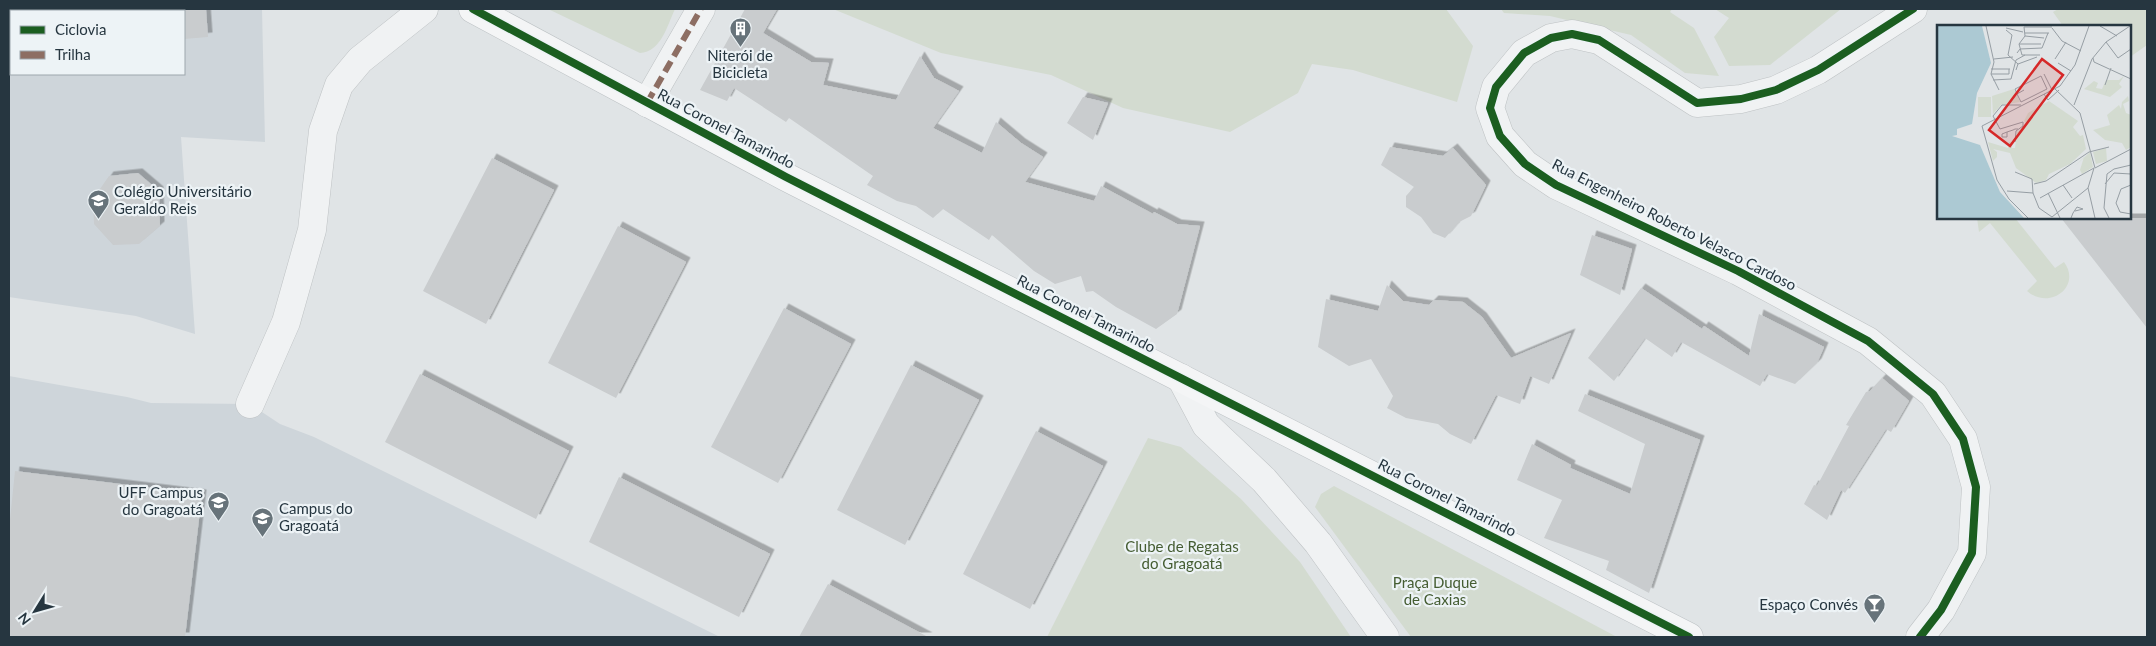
<svg xmlns="http://www.w3.org/2000/svg" width="2156" height="646" viewBox="0 0 2156 646" font-family="Lato,sans-serif">
<style>
.built{fill:#ced5da;fill-rule:evenodd}
.green{fill:#d3dbd0}
.building{fill:#c9ccce;filter:url(#shadow)}
.lines{fill:none;stroke-linecap:round;stroke-linejoin:round}
.minor-casing{stroke:#bec2c4;stroke-width:29}
.major-casing{stroke:#bcc1c4;stroke-width:29}
.minor{stroke:#f0f2f3;stroke-width:28}
.major{stroke:#f4f5f6;stroke-width:28}
.quiet{stroke:#8d6e63;stroke-width:6;stroke-dasharray:12 6;stroke-linecap:butt}
.cycleway-casing{stroke:#edf3f6;stroke-width:11}
.cycleway{stroke:#1b5e20;stroke-width:8}
.labels{text-anchor:middle;stroke-width:4.5;stroke-linejoin:round;paint-order:stroke}
.poi-label{font-size:15px;fill:#263640;stroke:#edf3f6;text-anchor:start}
.street-label{font-size:15px;fill:#263640;stroke:#edf3f6}
.park-label{font-size:15px;fill:#455d32;stroke:#edf3f6}
.inset-road{fill:none;stroke:#969ea4;stroke-width:1}
.view{fill:#d62828;fill-opacity:0.15;stroke:#d62828;stroke-width:2.5}
.inset-edge{fill:none;stroke:#263640;stroke-width:2.5}
</style>
<defs>
<filter id="shadow"><feDropShadow dx="4.5" dy="-4.5" stdDeviation="0" flood-color="#0004"/></filter>
</defs>
<rect width="100%" height="100%" fill="#e0e4e6"/>
<g class="built">
<path d="M9 9H262L265 142 181 137 195 334 136 316 9 297ZM11 11H184V74H11Z"/>
<polygon points="9,376 127,397 151,403 250,404 280,424 314,437 720,637 9,637"/>
</g>
<g class="green">
<path d="M548 9H675C667 26 661 52 640 53Z"/>
<polygon points="833,9 1446,9 1473,46 1457,102 1353,70 1312,64 1298,93 1230,132 1123,108 1051,75 941,53"/>
<polygon points="1501,9 1672,9 1670,12 1694,28 1719,76 1685,73 1631,35 1550,16 1504,13"/>
<polygon points="1715,9 1841,9 1770,65 1729,66 1714,37 1729,18"/>
<polygon points="2058,9 2147,9 2147,45 2130,57 2130,26 2063,26 2053,12"/>
<path d="M1977 218H2015L2055 268 2064 262C2082 286 2050 311 2027 291L2037 281 1990 223 1979 232Z"/>
<polygon points="1148,438 1181,447 1241,499 1300,562 1351,637 1047,637"/>
<polygon points="1334,486 1617,637 1411,637 1315,507 1321,494"/>
</g>
<g class="building">
<polygon points="184,9 206,9 208,37 184,39"/>
<polygon points="745,9 777,9 763,33 811,62 829,63 823,85 896,100 920,56 934,78 959,91 933,128 982,153 996,122 1021,143 1043,157 1025,182 1094,201 1101,186 1153,214 1154,212 1177,224 1200,226 1177,314 1156,329 1116,307 1093,291 1086,292 1081,276 1055,284 1034,271 992,235 989,240 943,209 933,218 916,206 897,201 867,185 873,176 789,118 786,122 734,88 727,101 700,90"/>
<polygon points="1083,97 1108,103 1093,140 1067,123"/>
<polygon points="1390,147 1443,156 1453,148 1486,185 1471,216 1459,222 1445,238 1433,233 1421,217 1406,207 1406,196 1414,187 1381,165"/>
<polygon points="492,158 554,190 486,324 423,291"/>
<polygon points="138,173 159,191 160,226 139,244 113,245 94,224 93,199 109,176"/>
<polygon points="2061,218 2147,218 2147,328"/>
<polygon points="618,226 686,262 616,398 548,363"/>
<polygon points="1592,235 1632,249 1620,295 1580,275"/>
<polygon points="1387,285 1403,301 1429,305 1434,300 1463,302 1482,317 1511,358 1571,333 1549,384 1530,376 1520,404 1496,395 1471,444 1450,434 1438,424 1406,418 1387,408 1393,396 1371,359 1349,366 1318,347 1326,299 1378,311"/>
<polygon points="1641,288 1702,329 1704,326 1749,356 1759,314 1824,347 1817,363 1795,384 1767,374 1760,386 1681,342 1672,357 1645,338 1614,381 1588,358"/>
<polygon points="784,308 851,344 778,483 711,447"/>
<polygon points="911,365 979,400 905,545 837,510"/>
<polygon points="420,374 569,451 536,519 385,442"/>
<polygon points="1882,378 1909,401 1891,432 1886,429 1845,493 1841,490 1827,520 1804,504 1814,485 1817,486 1849,426 1846,425 1866,392 1870,391"/>
<polygon points="1585,394 1700,440 1649,593 1606,570 1609,561 1544,538 1562,500 1517,480 1532,444 1571,465 1570,468 1630,494 1645,444 1578,411"/>
<polygon points="1036,431 1103,466 1030,609 963,574"/>
<polygon points="15,471 202,494 185,637 9,637 9,529"/>
<polygon points="619,477 770,554 739,617 589,542"/>
<polygon points="828,584 928,637 799,637"/>
</g>
<g class="lines">
<defs>
<g id="minor">
<polyline points="1913,9 1818,70 1776,90 1741,99 1697,103 1599,40 1572,34 1551,38 1524,53 1496,87 1490,108 1500,136 1525,164 1556,185 1738,271 1868,341 1933,394 1963,439 1976,487 1972,553 1941,610 1920,637"/>
<polyline points="647,103 701,9"/>
<polyline points="1181,378 1206,425 1264,480 1318,543 1385,637"/>
<polyline points="250,404 286,322 312,230 323,131 339,85 360,60 424,9"/>
</g>
<polyline id="major" points="473,9 786,177 1689,637"/>
</defs>
<use href="#minor" class="minor-casing"/>
<use href="#major" class="major-casing"/>
<use href="#minor" class="minor"/>
<use href="#major" class="major"/>
<polyline class="quiet" points="647,103 701,9"/>
<defs>
<g id="cycleway">
<polyline points="473,9 786,177 1689,637"/>
<polyline points="1913,9 1818,70 1776,90 1741,99 1697,103 1599,40 1572,34 1551,38 1524,53 1496,87 1490,108 1500,136 1525,164 1556,185 1738,271 1868,341 1933,394 1963,439 1976,487 1972,553 1941,610 1920,637"/>
</g>
</defs>
<use href="#cycleway" class="cycleway-casing"/>
<use href="#cycleway" class="cycleway"/>
</g>
<defs>
<symbol id="building-pin" viewBox="-11 -11 22 30"><path d="M0 17L-7.5 6A9.5 9.5 0 1 1 7.5 6Z" fill="#67737a" stroke="#edf3f6"/><path d="M-4-6H4V6H1V3H-1V6H-4ZM-2.5-4.3h1.7v1.8h-1.7ZM.8-4.3h1.7v1.8H.8ZM-2.5-1h1.7V.8h-1.7ZM.8-1h1.7V.8H.8Z" fill="#fff"/></symbol>
<symbol id="school-pin" viewBox="-11 -11 22 30"><path d="M0 17L-7.5 6A9.5 9.5 0 1 1 7.5 6Z" fill="#67737a" stroke="#edf3f6"/><path d="M0-5L7-2L0 1L-7-2ZM-4 1L0 2.5L4 1V4Q0 6-4 4Z" fill="#fff"/></symbol>
<symbol id="university-pin" viewBox="-11 -11 22 30"><path d="M0 17L-7.5 6A9.5 9.5 0 1 1 7.5 6Z" fill="#67737a" stroke="#edf3f6"/><path d="M0-5L7-2L0 1L-7-2ZM-4 1L0 2.5L4 1V4Q0 6-4 4Z" fill="#fff"/></symbol>
<symbol id="bar-pin" viewBox="-11 -11 22 30"><path d="M0 17L-7.5 6A9.5 9.5 0 1 1 7.5 6Z" fill="#67737a" stroke="#edf3f6"/><path d="M-6-5H6L.8 .8V4.5H3.5V6h-7V4.5H-.8V.8Z" fill="#fff"/></symbol>
</defs>
<g fill-rule="evenodd">
<use href="#building-pin" x="728" y="16" width="25" height="34"/>
<use href="#school-pin" x="86" y="188" width="25" height="34"/>
<use href="#university-pin" x="206" y="490" width="25" height="34"/>
<use href="#university-pin" x="250" y="506" width="25" height="34"/>
<use href="#bar-pin" x="1862" y="592" width="25" height="34"/>
</g>
<g class="labels">
<g class="poi-label">
<text x="740" y="61" text-anchor="middle">Niterói de<tspan x="740" dy="17">Bicicleta</tspan></text>
<text x="114" y="197">Colégio Universitário<tspan x="114" dy="17">Geraldo Reis</tspan></text>
<text x="203" y="498" text-anchor="end">UFF Campus<tspan x="203" dy="17">do Gragoatá</tspan></text>
<text x="279" y="514">Campus do<tspan x="279" dy="17">Gragoatá</tspan></text>
<text x="1858" y="610" text-anchor="end">Espaço Convés</text>
</g>
<g class="street-label">
<text transform="translate(726 129) rotate(28)" y="5">Rua Coronel Tamarindo</text>
<text transform="translate(1674 225) rotate(27)" y="5">Rua Engenheiro Roberto Velasco Cardoso</text>
<text transform="translate(1086 314) rotate(27)" y="5">Rua Coronel Tamarindo</text>
<text transform="translate(1447 498) rotate(27)" y="5">Rua Coronel Tamarindo</text>
</g>
<g class="park-label">
<text x="1182" y="552">Clube de Regatas<tspan x="1182" dy="17">do Gragoatá</tspan></text>
<text x="1435" y="588">Praça Duque<tspan x="1435" dy="17">de Caxias</tspan></text>
</g>
</g>
<g transform="translate(1937 25)">
<rect width="194" height="194" fill="#e0e4e6"/>
<path d="M187 51 182 59 185 62 173 72 147 64 157 56 161 58 159 63 165 64 169 55H182ZM77 64 83 77 64 80 56 89 55 71ZM191 71 192 76 186 79 189 88 194 90V122L189 125 185 118 168 115 156 105 173 100 170 90 182 80 184 84 185 77ZM41 72H54V92H41ZM112 76 141 96 136 102 143 111 146 110 149 124 133 139 112 149 109 155 99 158 79 143 73 128 56 124 60 127V132L56 136 51 117 71 123 72 117H75V123H78L80 107 90 99 87 96 91 88ZM169 123 170 136 159 139 156 127ZM153 127 156 142 145 149 143 145 147 132 136 143Z" fill="#d3dbd0"/>
<path d="M0 1H45L54 38 40 68 35 99 20 104V110L15 111 43 120 63 167 87 193H0Z" fill="#acc9d3"/>
<path class="inset-road" d="M49 1 57 37 54 49 62 65M163 1 180 11M69 3 86 7M115 3 125 16 144 26M69 5 75 10 71 30 81 39M88 8H112M88 11 107 13M169 17 181 33 194 24M82 19H104M80 28 83 24 105 23 111 8M88 30H85L82 19 88 11 87 2H115M156 33 157 37 194 54M57 34 76 32M118 34 129 17M121 38 134 46M54 44H73M79 45 81 39 100 32M54 49H72V44M107 49 115 65M56 55 74 54 79 35 88 30H103M168 60 174 43M118 64 143 88 158 143M80 69 84 77 110 64 104 51 78 64 80 69 87 65M107 69 111 75 122 65M137 80 155 34 169 17 193 1M45 101 123 61 138 40 152 1M45 101 60 155 72 174 91 193M70 107V112H65V109L70 107 76 105 78 104H81M78 117 79 106 86 101V97L63 104 56 91 65 80H84M157 143 151 163 158 193M158 143 194 124M78 147 95 154 96 168 102 183 115 192 151 163M97 159 109 156 152 127 172 122M168 159 177 148 194 149M126 160 135 173M194 160 184 164 179 178 183 187 194 189M70 166 96 168M111 168 123 193M103 173 157 143M134 193 136 188 140 182 146 184 138 186M172 193 167 183 170 149 177 144 194 140"/>
<path class="view" d="M105 34 126 50 73 121 52 105Z"/>
<rect width="194" height="194" class="inset-edge"/>
</g>
<rect width="2156" height="646" fill="none" stroke="#263640" stroke-width="20"/>
<rect x="10" y="10" width="175" height="65" fill="#edf3f6" stroke="#9da7ad"/>
<rect x="20" y="26" width="25" height="8" fill="#1b5e20" stroke="#9da7ad"/>
<text x="55" y="35" font-size="15" fill="#263640">Ciclovia</text>
<rect x="20" y="51" width="25" height="8" fill="#8d6e63" stroke="#9da7ad"/>
<text x="55" y="60" font-size="15" fill="#263640">Trilha</text>
<g transform="translate(35 611) rotate(233)" stroke="#edf3f6" stroke-width="4" paint-order="stroke">
<path d="M0-4L9 19L0 12L-9 19Z" fill="#263640"/>
<text y="-8" font-size="14" font-weight="bold" text-anchor="middle" fill="#263640">N</text>
</g>
</svg>
